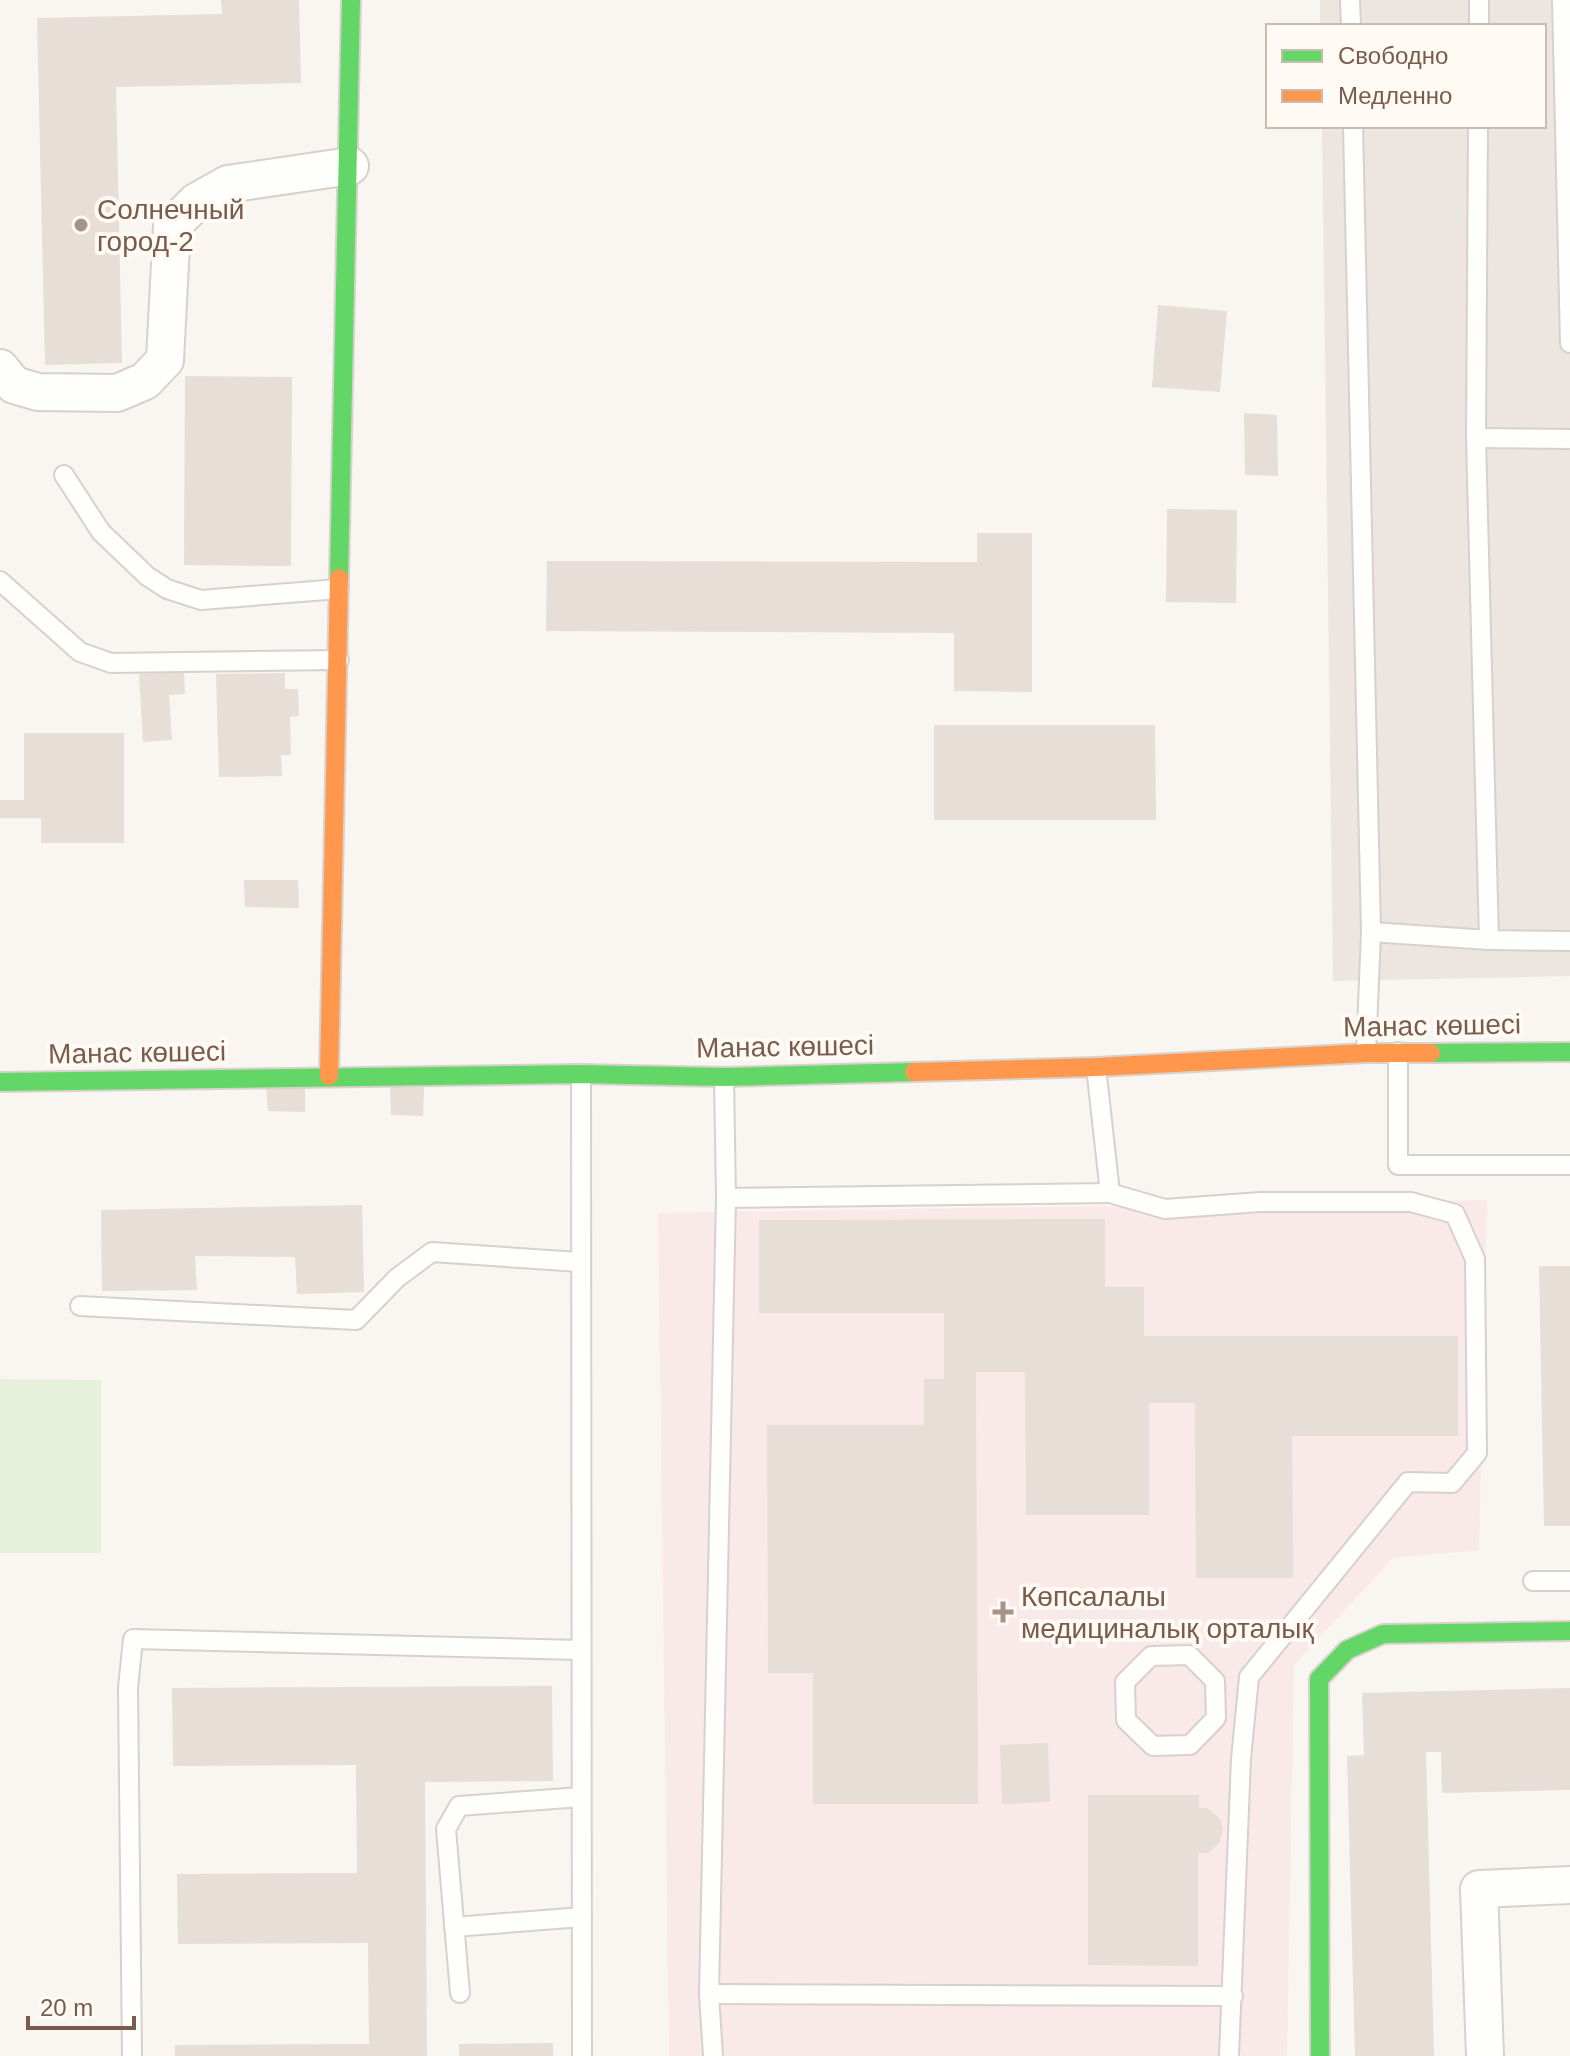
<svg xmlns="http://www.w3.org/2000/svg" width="1570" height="2056" viewBox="0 0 1570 2056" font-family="Helvetica,sans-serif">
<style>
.industrial{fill:#ede5e0}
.medical{fill:#fae9e9}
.green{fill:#e7f0db}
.building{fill:#e6ded7}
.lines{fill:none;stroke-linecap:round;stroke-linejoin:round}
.lane-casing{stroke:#d7d1cb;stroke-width:22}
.street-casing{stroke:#d7d1cb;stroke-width:40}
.fast-casing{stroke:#d9d2cb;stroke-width:22}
.slow-casing{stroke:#d9d2cb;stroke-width:22}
.lane{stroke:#fefefd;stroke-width:18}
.street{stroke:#fefefd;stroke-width:36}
.fast{stroke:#63d668;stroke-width:18}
.slow{stroke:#ff974d;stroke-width:18}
.poi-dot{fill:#a69286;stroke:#fffaf3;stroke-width:3}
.labels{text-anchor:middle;stroke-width:8;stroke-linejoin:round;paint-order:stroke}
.poi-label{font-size:28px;fill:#7a5c4d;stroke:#fffaf3;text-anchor:start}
.street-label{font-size:28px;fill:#7a5c4d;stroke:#fffaf3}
</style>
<rect width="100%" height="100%" fill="#f9f5f0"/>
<polygon class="industrial" points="1320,0 1570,0 1570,976 1333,981 1322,126 1544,126 1544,26 1320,26"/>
<polygon class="medical" points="1487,1200 1479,1550 1393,1558 1294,1665 1287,2056 669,2056 658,1213"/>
<polygon class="green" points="0,1379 101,1380 101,1553 0,1553"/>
<g class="building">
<polygon points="221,0 299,0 301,83 116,87 122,363 45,365 37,18 222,14"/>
<polygon points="1158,305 1227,311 1220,392 1152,387"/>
<polygon points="185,376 292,377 291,566 184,565"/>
<polygon points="1244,413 1277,415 1278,476 1245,475"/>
<polygon points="1167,509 1237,510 1236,603 1166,602"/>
<polygon points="977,533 1032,533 1032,692 954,691 954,633 546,631 547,561 977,562"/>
<polygon points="184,671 185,694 169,695 172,740 143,742 139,674"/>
<polygon points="285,673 285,689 298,689 299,716 290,717 291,755 281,755 282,776 219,777 216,674"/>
<polygon points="934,725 1155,725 1156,820 934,820"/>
<polygon points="24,733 124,733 124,843 41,843 41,818 0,818 0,800 24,800"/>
<polygon points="244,880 298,880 299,908 245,907"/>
<polygon points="266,1083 305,1085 305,1112 268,1111"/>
<polygon points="390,1084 424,1086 423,1116 391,1115"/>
<polygon points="362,1205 364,1292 297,1294 295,1257 195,1256 197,1290 102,1291 101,1210"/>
<polygon points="1105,1219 1105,1287 1144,1287 1144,1336 1458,1336 1458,1436 1292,1436 1293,1578 1196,1578 1195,1403 1149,1403 1149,1515 1026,1515 1025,1372 976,1372 978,1804 813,1804 813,1673 768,1673 767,1425 924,1425 924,1379 944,1379 944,1313 759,1313 759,1220"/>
<polygon points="1539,1266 1570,1266 1570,1526 1544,1526"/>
<polygon points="552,1686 553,1781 425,1782 427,2056 175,2056 175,2045 369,2044 368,1943 178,1944 177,1874 357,1873 356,1765 173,1766 172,1688"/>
<polygon points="1570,1688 1570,1790 1442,1793 1441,1752 1426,1752 1434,2056 1355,2056 1347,1756 1364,1755 1362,1693"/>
<polygon points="1048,1743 1050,1802 1002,1804 1000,1745"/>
<polygon points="1088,1795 1199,1795 1199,1808 1207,1808 1219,1818 1223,1828 1220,1842 1208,1853 1198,1853 1198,1966 1088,1965"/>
<polygon points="553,2043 553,2056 459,2056 459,2044"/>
</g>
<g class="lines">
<defs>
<g id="lane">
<polyline points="1350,0 1351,26"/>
<polyline points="1562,0 1570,343"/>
<polyline points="1479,26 1479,0"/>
<polyline points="1353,126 1371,932 1366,1053"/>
<polyline points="1478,126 1476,438 1489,940"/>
<polyline points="1476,438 1570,439"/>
<polyline points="64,475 101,532 147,576 167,589 201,600 339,589"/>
<polyline points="0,581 80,652 111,663 339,660"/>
<polyline points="1371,932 1489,940 1570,941"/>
<polyline points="1398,1052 1398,1165 1570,1165"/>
<polyline points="1096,1067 1110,1193 1165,1209 1260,1202 1411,1202 1455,1214 1475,1259 1477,1453 1452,1483 1408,1482 1249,1677 1241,1759 1229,2056"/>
<polyline points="581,1074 582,2056"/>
<polyline points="726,1198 1110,1193"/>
<polyline points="80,1306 356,1320 397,1278 432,1252 579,1262"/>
<polyline points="1533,1581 1570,1581"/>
<polygon points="1189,1655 1215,1681 1216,1718 1190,1745 1153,1746 1126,1720 1125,1682 1151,1656"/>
<polyline points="454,1927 582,1917"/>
<polyline points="460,1993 446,1829 459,1806 581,1797"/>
<polyline points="709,1994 1233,1996"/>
<polyline points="132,2056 128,1688 133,1639 580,1650"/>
<polyline points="713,2056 709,1994 726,1198 724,1077"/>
</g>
<g id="street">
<polyline points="0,368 14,385 38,392 117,393 145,381 165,360 172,226 196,202 228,184 350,166"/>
<polyline points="1485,2056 1479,1889 1570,1885"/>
</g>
<g id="fast">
<polyline points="339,578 351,0"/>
<polyline points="1431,1053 1570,1052"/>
<polyline points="0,1082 581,1074 724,1077 914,1072"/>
<polyline points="1320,2056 1319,1679 1347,1650 1383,1634 1570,1631"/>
</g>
<g id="slow">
<polyline points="914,1072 1096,1067 1366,1053 1431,1053"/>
<polyline points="329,1076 339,578"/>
</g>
</defs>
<use href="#lane" class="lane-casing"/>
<use href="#street" class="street-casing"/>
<use href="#fast" class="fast-casing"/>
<use href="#slow" class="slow-casing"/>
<use href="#lane" class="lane"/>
<use href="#street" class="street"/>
<use href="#fast" class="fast"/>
<use href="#slow" class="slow"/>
</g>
<g class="poi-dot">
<circle cx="81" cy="225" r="8"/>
<path d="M999 1600h8v8h8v8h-8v8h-8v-8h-8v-8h8z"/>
</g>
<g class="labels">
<g class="poi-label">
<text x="97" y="219">Солнечный<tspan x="97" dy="32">город-2</tspan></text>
<text x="1021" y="1606">Көпсалалы<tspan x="1021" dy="32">медициналық орталық</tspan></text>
</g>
<g class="street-label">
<text transform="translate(1432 1025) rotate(-1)" y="10">Манас көшесі</text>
<text transform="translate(785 1046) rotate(-1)" y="10">Манас көшесі</text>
<text transform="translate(137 1052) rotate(-1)" y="10">Манас көшесі</text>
</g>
</g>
<rect x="1266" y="24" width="280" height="104" fill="#fffaf3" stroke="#cabbb1" stroke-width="2"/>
<rect x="1282" y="50" width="40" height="12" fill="#63d668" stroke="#cabbb1" stroke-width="2"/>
<text x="1338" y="64" font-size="24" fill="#7a5c4d">Свободно</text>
<rect x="1282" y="90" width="40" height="12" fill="#ff974d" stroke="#cabbb1" stroke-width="2"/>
<text x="1338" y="104" font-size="24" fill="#7a5c4d">Медленно</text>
<path d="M28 2016v12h106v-12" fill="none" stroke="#7a5c4d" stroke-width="4"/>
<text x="40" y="2016" font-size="24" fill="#7a5c4d" stroke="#fffaf3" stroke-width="6" paint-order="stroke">20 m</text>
</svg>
